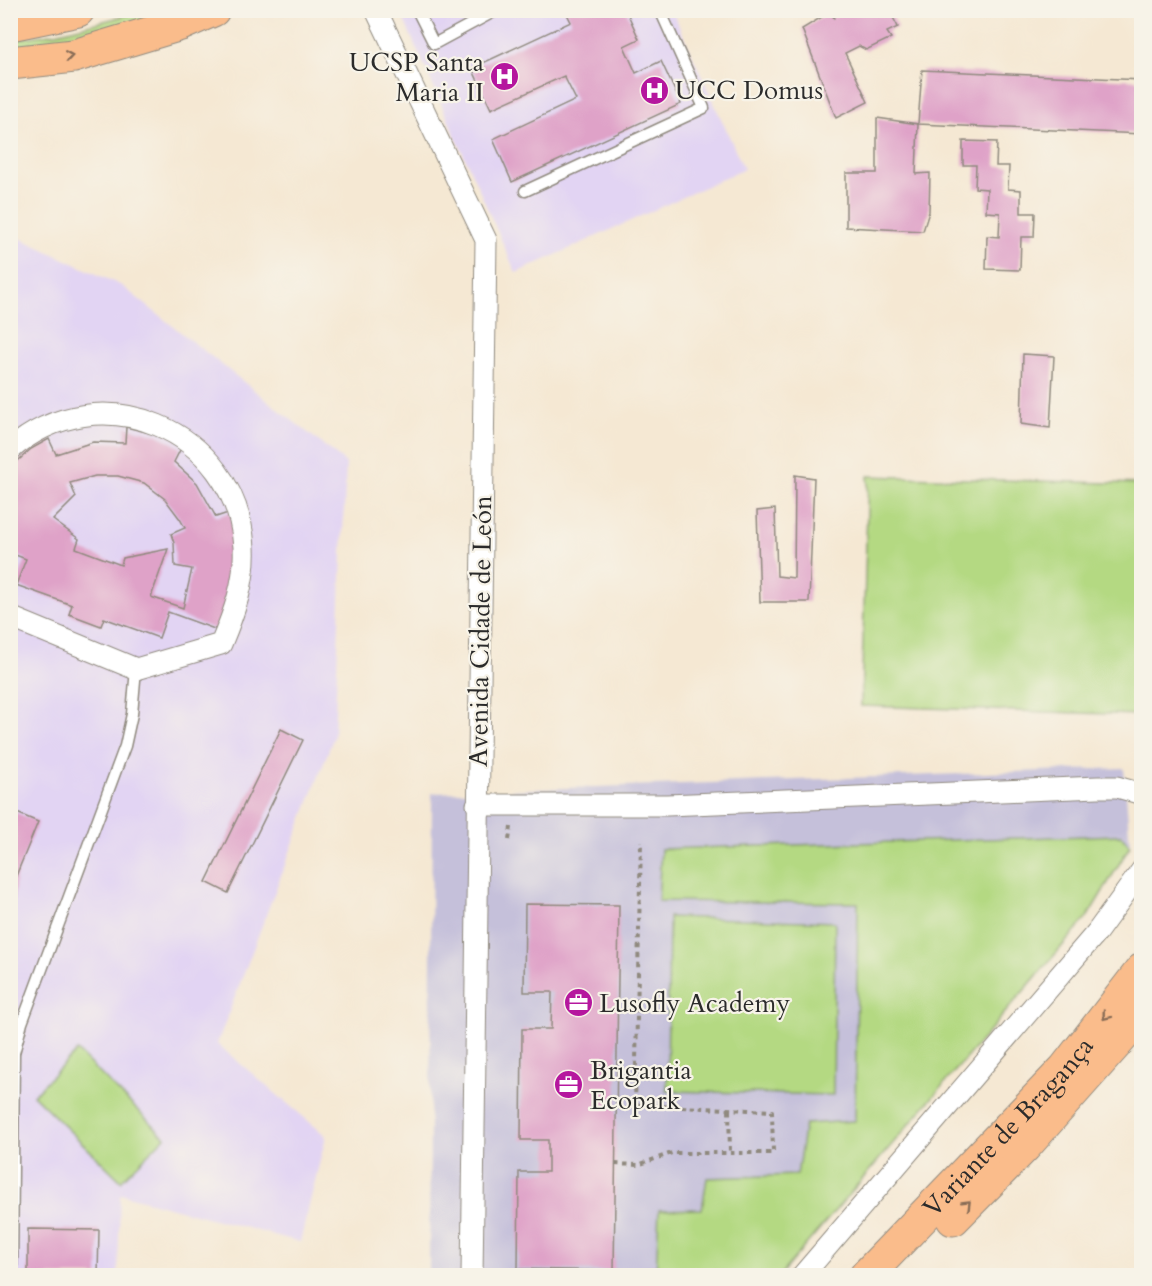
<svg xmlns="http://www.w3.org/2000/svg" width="1152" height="1286" viewBox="0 0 1152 1286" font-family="Cardo,serif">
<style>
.built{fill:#e2d4f3}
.industrial{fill:#c5c0da}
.green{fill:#b4d982;stroke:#708256;stroke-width:1.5}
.building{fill:#dfa2c8;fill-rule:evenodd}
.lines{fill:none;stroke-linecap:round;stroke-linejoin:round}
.lane-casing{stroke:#908a7f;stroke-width:13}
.street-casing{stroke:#908a7f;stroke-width:23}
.primary-casing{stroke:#908a7f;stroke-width:35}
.highway-casing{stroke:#908a7f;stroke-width:35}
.path{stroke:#908a7f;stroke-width:4;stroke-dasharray:4.5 4.5;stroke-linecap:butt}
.lane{stroke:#fff;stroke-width:10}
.street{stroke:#fff;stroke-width:21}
.primary{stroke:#fabc8b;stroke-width:33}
.highway{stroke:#fabc8b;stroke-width:33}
.oneway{stroke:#886c56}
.labels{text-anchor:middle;stroke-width:4.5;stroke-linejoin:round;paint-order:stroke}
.poi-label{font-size:26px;fill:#2b2b2b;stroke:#f7f3e8;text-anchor:start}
.street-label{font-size:26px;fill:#2b2b2b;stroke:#f7f3e8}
</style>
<rect width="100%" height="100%" fill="#f7f3e8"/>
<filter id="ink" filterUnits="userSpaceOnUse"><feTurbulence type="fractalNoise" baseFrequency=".0167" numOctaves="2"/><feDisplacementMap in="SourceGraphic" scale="12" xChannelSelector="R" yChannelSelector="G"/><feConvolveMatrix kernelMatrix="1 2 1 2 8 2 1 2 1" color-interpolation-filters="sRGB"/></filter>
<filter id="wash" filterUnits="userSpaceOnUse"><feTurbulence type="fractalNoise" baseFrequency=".008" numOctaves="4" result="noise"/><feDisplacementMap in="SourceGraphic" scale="24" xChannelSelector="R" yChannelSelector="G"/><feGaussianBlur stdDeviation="1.35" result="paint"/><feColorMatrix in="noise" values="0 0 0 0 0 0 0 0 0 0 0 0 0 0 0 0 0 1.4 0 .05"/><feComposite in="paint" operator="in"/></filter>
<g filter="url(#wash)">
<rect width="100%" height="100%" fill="#f5e8d3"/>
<g class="built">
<polygon points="400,11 672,11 744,169 516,273"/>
<polygon points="11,234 122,286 346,463 334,736 217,1044 326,1136 300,1242 120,1194 118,1275 11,1276 10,729 15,716 10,714"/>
</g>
<polygon class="industrial" points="1124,768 1130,846 1088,916 780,1275 429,1276 432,793"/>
<g class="green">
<path d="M144 11H177C123 29 68 42 11 51V40L56 33Z"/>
<polygon points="868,476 1141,484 1141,715 861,706"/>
<polygon points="1121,835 1130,846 1088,916 780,1275 656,1275 659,1210 702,1209 707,1178 797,1175 805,1124 855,1121 858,903 658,901 661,849"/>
<polygon points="669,917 835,922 833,1095 667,1091"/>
<polygon points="77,1051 165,1137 121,1181 33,1095"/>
</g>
<g id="blocks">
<g class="building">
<polygon points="565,10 626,10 639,39 624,46 636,73 661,61 681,104 512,182 493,139 576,100 564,76 491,109 472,68 571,22"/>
<polygon points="840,10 889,10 898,27 887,32 891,38 866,50 859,46 845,53 868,102 836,118 802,29 830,12 834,18"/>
<polygon points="922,70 1142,80 1142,134 918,124"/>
<polygon points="877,118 918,124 916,174 930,173 929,212 923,231 846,227 846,173 877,173"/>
<polygon points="963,141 997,142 996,166 1009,166 1008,189 1021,190 1021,213 1035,213 1034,237 1021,237 1020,270 986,269 987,236 999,237 1000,213 986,212 987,189 975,188 976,165 963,165"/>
<polygon points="1023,354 1054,356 1050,428 1021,424"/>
<path d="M126 427 158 435 181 448 174 462 197 483 216 517 231 512 238 566 220 631 168 612 159 638 104 618 101 626 69 614 72 605 16 585 26 559 10 553V468L31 449 49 439 56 454 93 442 125 443ZM95 476H118L144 483 165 499 180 519 185 528 171 534 174 543 175 566 192 569 183 608 151 597 168 549 123 558 121 565 76 548 79 539 53 520 76 497 70 483Z"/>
<polygon points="795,475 814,478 809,602 760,602 757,511 775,509 777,576 794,578"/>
<polygon points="281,729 303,740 228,893 206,882"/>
<polygon points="10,810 38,822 16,876 12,918"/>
<polygon points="525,904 619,905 614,1271 518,1269 519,1172 548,1172 548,1140 521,1140 522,1029 551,1029 552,992 524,992"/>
<polygon points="28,1229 99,1230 98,1276 28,1276"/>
</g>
</g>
</g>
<g filter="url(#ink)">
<use href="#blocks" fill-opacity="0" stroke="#908a7f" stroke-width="1.5"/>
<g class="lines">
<defs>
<g id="lane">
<polyline points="417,10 434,44 497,10"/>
<polyline points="525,191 704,108 660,10"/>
<polyline points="12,1276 14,1053 22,1023 125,746 132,714 136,669"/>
</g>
<g id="street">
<polyline points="376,10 486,240 472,1276"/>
<path d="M10 450C99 372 236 429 244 547 246 581 234 613 221 644L136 669 10 617"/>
<polyline points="477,805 667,805 1098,787 1117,787 1142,794"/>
<polyline points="802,1276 1097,932 1142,870"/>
</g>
<g id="primary">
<polyline points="10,24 78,10"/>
<polyline points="10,63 74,56 181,24 213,10"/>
</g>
<g id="highway">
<polyline points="953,1219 1025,1146 1142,1014"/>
<path id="s1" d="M866 1276 1065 1069 1142 970"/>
</g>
</defs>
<use href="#lane" class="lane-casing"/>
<use href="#street" class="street-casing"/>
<use href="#primary" class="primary-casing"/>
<use href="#highway" class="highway-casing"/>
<g class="path">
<polyline points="509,840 511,827"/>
<polyline points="729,1110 730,1153"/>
<polyline points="615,1164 638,1165 672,1153 773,1153 772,1111 635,1105 641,841"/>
</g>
<use href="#lane" class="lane"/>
<use href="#street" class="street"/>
<use href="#primary" class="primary"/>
<use href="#highway" class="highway"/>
</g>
<defs><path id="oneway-chevron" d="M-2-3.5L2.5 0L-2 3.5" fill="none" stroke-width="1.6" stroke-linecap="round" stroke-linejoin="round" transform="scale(1.5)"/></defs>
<g class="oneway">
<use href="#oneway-chevron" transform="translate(69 56) rotate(-9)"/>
<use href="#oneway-chevron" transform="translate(1106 1016) rotate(128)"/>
<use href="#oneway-chevron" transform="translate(967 1204) rotate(-45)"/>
</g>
</g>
<defs>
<symbol id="hospital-disc" viewBox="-11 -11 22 22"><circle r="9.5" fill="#b5179e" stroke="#f7f3e8"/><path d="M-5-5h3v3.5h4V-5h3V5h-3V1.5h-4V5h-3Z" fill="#fff"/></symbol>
<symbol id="office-disc" viewBox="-11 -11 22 22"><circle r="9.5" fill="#b5179e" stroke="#f7f3e8"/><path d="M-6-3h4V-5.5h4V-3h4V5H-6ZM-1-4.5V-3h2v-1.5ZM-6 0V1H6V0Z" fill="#fff"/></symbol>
</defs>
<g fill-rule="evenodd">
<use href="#hospital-disc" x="488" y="60" width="33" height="33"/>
<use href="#hospital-disc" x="638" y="74" width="33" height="33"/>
<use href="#office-disc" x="562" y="986" width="33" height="33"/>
<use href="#office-disc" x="552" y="1068" width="33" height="33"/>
</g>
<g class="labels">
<g class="poi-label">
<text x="484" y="71" text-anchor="end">UCSP Santa<tspan x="484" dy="30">Maria II</tspan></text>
<text x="675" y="99">UCC Domus</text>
<text x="599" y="1012">Lusofly Academy</text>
<text x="590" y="1079">Brigantia<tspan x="590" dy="30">Ecopark</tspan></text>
</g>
<g class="street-label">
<text transform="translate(480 631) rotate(-89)" y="9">Avenida Cidade de León</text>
<text dy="9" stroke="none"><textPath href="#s1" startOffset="206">Variante de Bragança</textPath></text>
</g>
</g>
<rect width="1152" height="1286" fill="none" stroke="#f7f3e8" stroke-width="36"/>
</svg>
